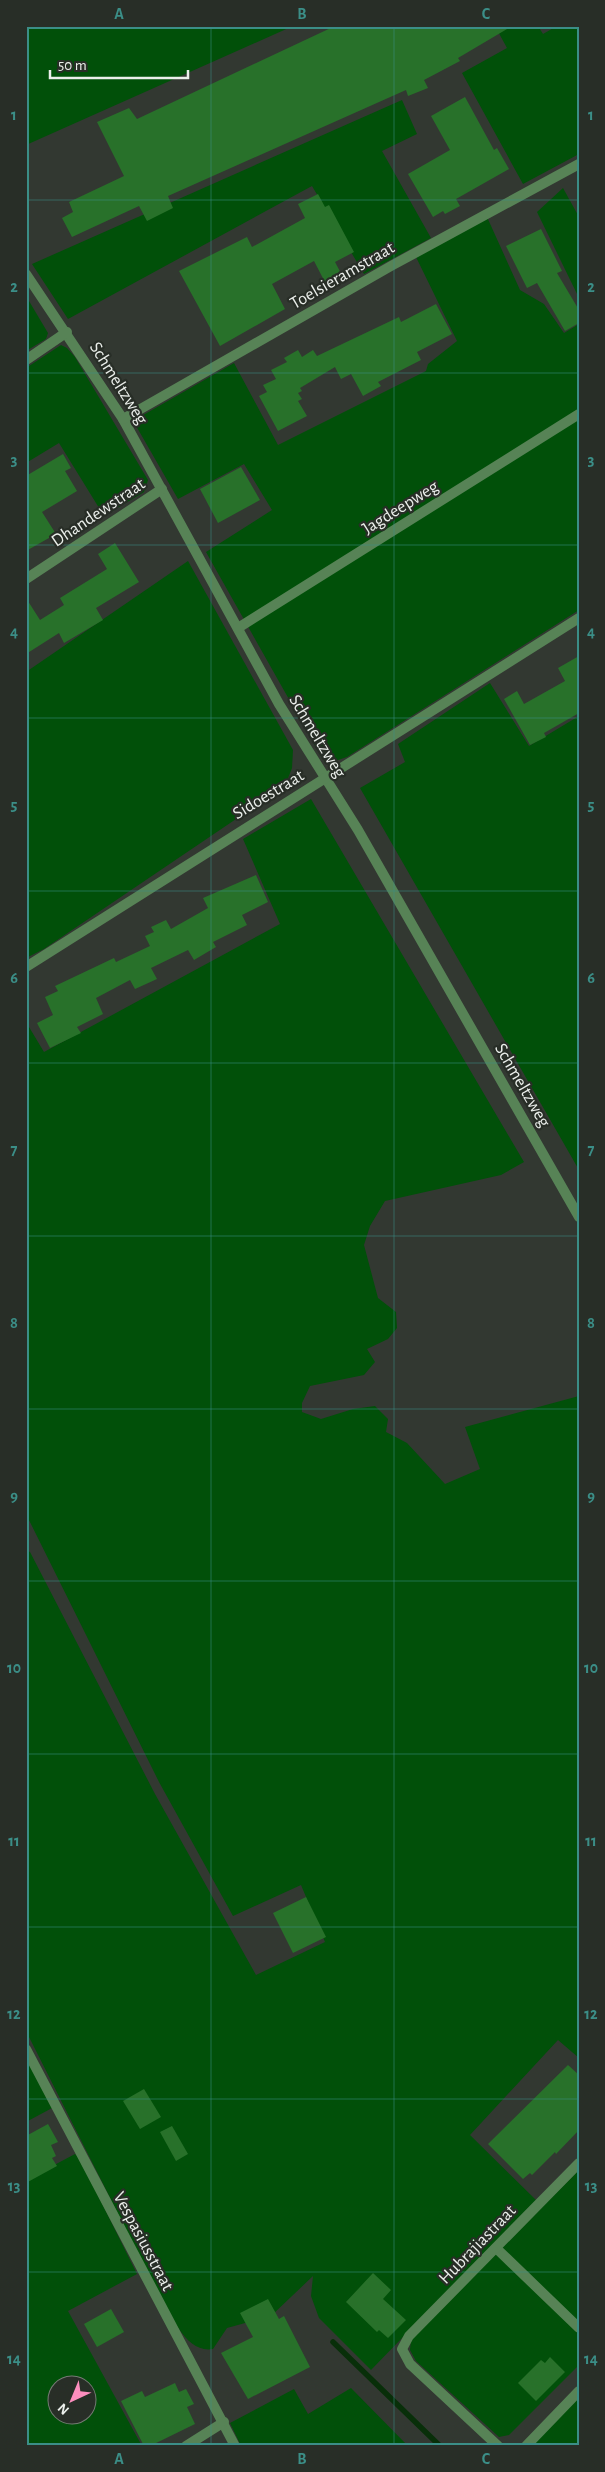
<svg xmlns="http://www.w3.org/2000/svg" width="605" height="2472" viewBox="0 0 605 2472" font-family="'Alegreya Sans',sans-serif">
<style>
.green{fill:#015009;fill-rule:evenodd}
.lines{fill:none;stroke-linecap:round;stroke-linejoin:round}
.stream{stroke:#082f09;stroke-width:5.5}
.building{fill:#28712a}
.minor{stroke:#578356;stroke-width:10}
.grid{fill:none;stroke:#3b8e87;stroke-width:1;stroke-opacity:0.55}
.labels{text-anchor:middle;stroke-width:4.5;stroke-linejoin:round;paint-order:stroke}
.street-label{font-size:18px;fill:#ebefeb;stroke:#282e27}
.neatline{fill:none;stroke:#3b8e87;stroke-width:2}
.grid-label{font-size:16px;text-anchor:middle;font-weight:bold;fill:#3b8e87}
</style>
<rect width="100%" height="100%" fill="#323831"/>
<g class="green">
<polygon points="26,26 293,26 26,145"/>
<polygon points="495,26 538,26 543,34 557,26 579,26 579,154 523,184 462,73 507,48"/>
<polygon points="402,100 417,134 382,151 431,238 364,274 312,186 68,319 32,264"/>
<polygon points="563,188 579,217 579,298 537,212"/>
<polygon points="487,217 520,290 544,304 564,333 579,324 579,610 347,757 329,763 321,756 206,552 272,510 244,464 178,499 135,424 138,418 234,363 278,445 426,371 428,364 457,341 416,257"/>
<polygon points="26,296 48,333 46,339 26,351"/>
<polygon points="61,345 67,348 75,357 148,480 144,492 104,516 59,443 26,463 26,368"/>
<polygon points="188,561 293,750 292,768 285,786 44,949 26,958 26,672"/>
<polygon points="490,683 529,746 579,716 579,1170 360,788 405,762 398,744"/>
<path d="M311 799 524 1162 501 1175 385 1201 370 1226 364 1245 378 1298 396 1312 397 1328 388 1339 367 1349 375 1362 364 1375 310 1386 302 1403V1412L321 1419 353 1409 375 1406 388 1419 386 1432 407 1443 445 1484 480 1469 465 1427 579 1396V2058L558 2040 470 2135 536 2200 371 2370 319 2318 311 2296 313 2276 271 2316 227 2328 213 2349C186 2354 171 2314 159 2295L26 2031V1792L29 1790 26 1785V1550L30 1552 155 1794 256 1975 325 1942 301 1885 233 1916 159 1782 26 1514V1022L44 1052 280 924 243 839Z"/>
<polygon points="26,2056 54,2107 26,2122"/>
<path d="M75 2154 80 2159 137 2274 68 2311 142 2446H26V2180ZM58 2384H88V2414H58Z"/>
<polygon points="579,2170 579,2365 509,2435 499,2437 416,2361 410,2350 411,2340"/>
<polygon points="351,2388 408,2446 241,2446 230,2423 294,2389 308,2414"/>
<polygon points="579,2388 579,2446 523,2446"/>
</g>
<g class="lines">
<polyline class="stream" points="333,2342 440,2446"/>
</g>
<g class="building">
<polygon points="335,26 512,26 458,58 460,61 424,80 428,88 408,96 406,90 168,196 173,208 147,221 139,206 72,237 62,218 73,212 69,202 124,176 97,122 129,108 137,119"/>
<polygon points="465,97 494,150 497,148 509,169 456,199 460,206 445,214 443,211 433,217 408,174 450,150 431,116"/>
<polygon points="318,194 325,207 329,205 354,252 335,262 344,279 328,288 314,261 272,284 285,309 220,346 179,271 247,237 252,247 305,218 298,204"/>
<polygon points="541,229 562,271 557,273 579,310 579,323 565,331 537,283 527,288 506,246"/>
<polygon points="436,304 452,334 417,352 421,360 378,382 381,386 363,396 351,374 341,379 335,367 300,388 302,391 298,393 302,399 298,401 307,416 278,431 259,396 267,392 263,385 276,379 271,370 287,362 284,358 298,350 302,357 313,350 317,356 399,317 401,322"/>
<polygon points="63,454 71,468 65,471 77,491 42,512 56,534 26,551 26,476"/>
<polygon points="241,467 260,500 218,523 200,489"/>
<polygon points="115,543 139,582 96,608 103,620 64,643 59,633 26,654 26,598 40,620 64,605 60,598 107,569 98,554"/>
<polygon points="579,656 579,713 544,733 546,737 530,745 504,699 517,691 524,704 565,681 558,668"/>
<polygon points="256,875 268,902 242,915 247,925 213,942 216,947 194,960 188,950 151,968 157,979 135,989 130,980 96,998 103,1014 77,1027 81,1033 50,1048 37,1023 53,1015 45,997 58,991 55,986 114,958 116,962 150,946 145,936 154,932 151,927 166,920 171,929 208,908 203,898"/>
<polygon points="306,1897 326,1937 293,1953 273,1913"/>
<polygon points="568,2065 579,2075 579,2130 556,2154 555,2152 532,2175 530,2173 523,2179 488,2144"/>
<polygon points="144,2089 161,2117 140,2129 123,2101"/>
<polygon points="48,2124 58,2142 51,2145 56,2156 52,2158 57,2166 26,2183 26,2136"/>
<polygon points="172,2126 188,2154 176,2161 160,2132"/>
<polygon points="373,2273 391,2290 383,2299 406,2320 388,2338 379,2330 377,2332 346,2302"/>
<polygon points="268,2299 279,2319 284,2316 310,2367 248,2399 221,2353 253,2337 240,2313"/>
<polygon points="111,2309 124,2332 97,2347 84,2324"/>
<polygon points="550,2357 565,2372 536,2401 518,2383 541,2360 545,2363"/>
<polygon points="175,2383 179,2392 186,2389 194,2404 187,2407 195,2424 150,2446 144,2446 121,2401 142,2391 145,2397"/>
</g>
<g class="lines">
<g class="minor">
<polyline points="26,274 123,419 279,704 358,830 579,1217"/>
<polyline points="26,360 67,332"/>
<polyline points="123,419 391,266 579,164"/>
<polyline points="26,579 162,489"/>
<polyline points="238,628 579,414"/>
<polyline points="26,967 579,618"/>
<polyline points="26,2049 235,2446"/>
<polyline points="496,2248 579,2328"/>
<polyline points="186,2446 224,2422"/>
<polyline points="498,2446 410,2364 402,2349 409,2336 579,2163"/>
<polyline points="526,2446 579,2391"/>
</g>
</g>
<path class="grid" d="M211 26V2446M394 26V2446M26 200H579M26 373H579M26 545H579M26 718H579M26 891H579M26 1063H579M26 1236H579M26 1409H579M26 1581H579M26 1754H579M26 1927H579M26 2099H579M26 2272H579"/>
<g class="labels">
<g class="street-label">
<text transform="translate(342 275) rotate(-30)" y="6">Toelsieramstraat</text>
<text transform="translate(119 383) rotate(58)" y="6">Schmeltzweg</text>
<text transform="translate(400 507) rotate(-32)" y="6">Jagdeepweg</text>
<text transform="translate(98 512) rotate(-34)" y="6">Dhandewstraat</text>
<text transform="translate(318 736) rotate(59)" y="6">Schmeltzweg</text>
<text transform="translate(268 794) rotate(-31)" y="6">Sidoestraat</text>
<text transform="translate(523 1085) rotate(60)" y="6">Schmeltzweg</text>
<text transform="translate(144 2241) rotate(62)" y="6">Vespasiusstraat</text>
<text transform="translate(477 2244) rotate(-46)" y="6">Hubrajiastraat</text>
</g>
</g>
<rect width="605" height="2472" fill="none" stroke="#282e27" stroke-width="55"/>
<g transform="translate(72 2400) rotate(224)"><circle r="24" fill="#282e27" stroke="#767b75"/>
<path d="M0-4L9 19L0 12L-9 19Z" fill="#fd8ebe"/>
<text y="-8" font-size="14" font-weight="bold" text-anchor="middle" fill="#ebefeb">N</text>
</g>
<path d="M50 70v8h138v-8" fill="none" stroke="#ebefeb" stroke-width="2.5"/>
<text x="58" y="70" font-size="15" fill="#ebefeb" stroke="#282e27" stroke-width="4" paint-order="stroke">50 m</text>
<rect x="28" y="28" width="550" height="2416" class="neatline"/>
<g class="grid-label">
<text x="119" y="19">A</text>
<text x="302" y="19">B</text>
<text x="486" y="19">C</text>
<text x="14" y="120">1</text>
<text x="591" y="120">1</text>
<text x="14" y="292">2</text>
<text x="591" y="292">2</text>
<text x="14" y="465">3</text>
<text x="591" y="465">3</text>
<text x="14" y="637">4</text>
<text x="591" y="637">4</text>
<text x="14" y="810">5</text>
<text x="591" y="810">5</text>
<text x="14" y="983">6</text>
<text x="591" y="983">6</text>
<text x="14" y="1155">7</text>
<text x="591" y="1155">7</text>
<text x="14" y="1328">8</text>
<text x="591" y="1328">8</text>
<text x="14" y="1501">9</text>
<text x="591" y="1501">9</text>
<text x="14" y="1673">10</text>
<text x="591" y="1673">10</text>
<text x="14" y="1846">11</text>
<text x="591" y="1846">11</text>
<text x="14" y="2019">12</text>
<text x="591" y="2019">12</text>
<text x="14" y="2191">13</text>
<text x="591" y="2191">13</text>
<text x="14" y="2364">14</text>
<text x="591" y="2364">14</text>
<text x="119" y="2464">A</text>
<text x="302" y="2464">B</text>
<text x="486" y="2464">C</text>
</g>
</svg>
